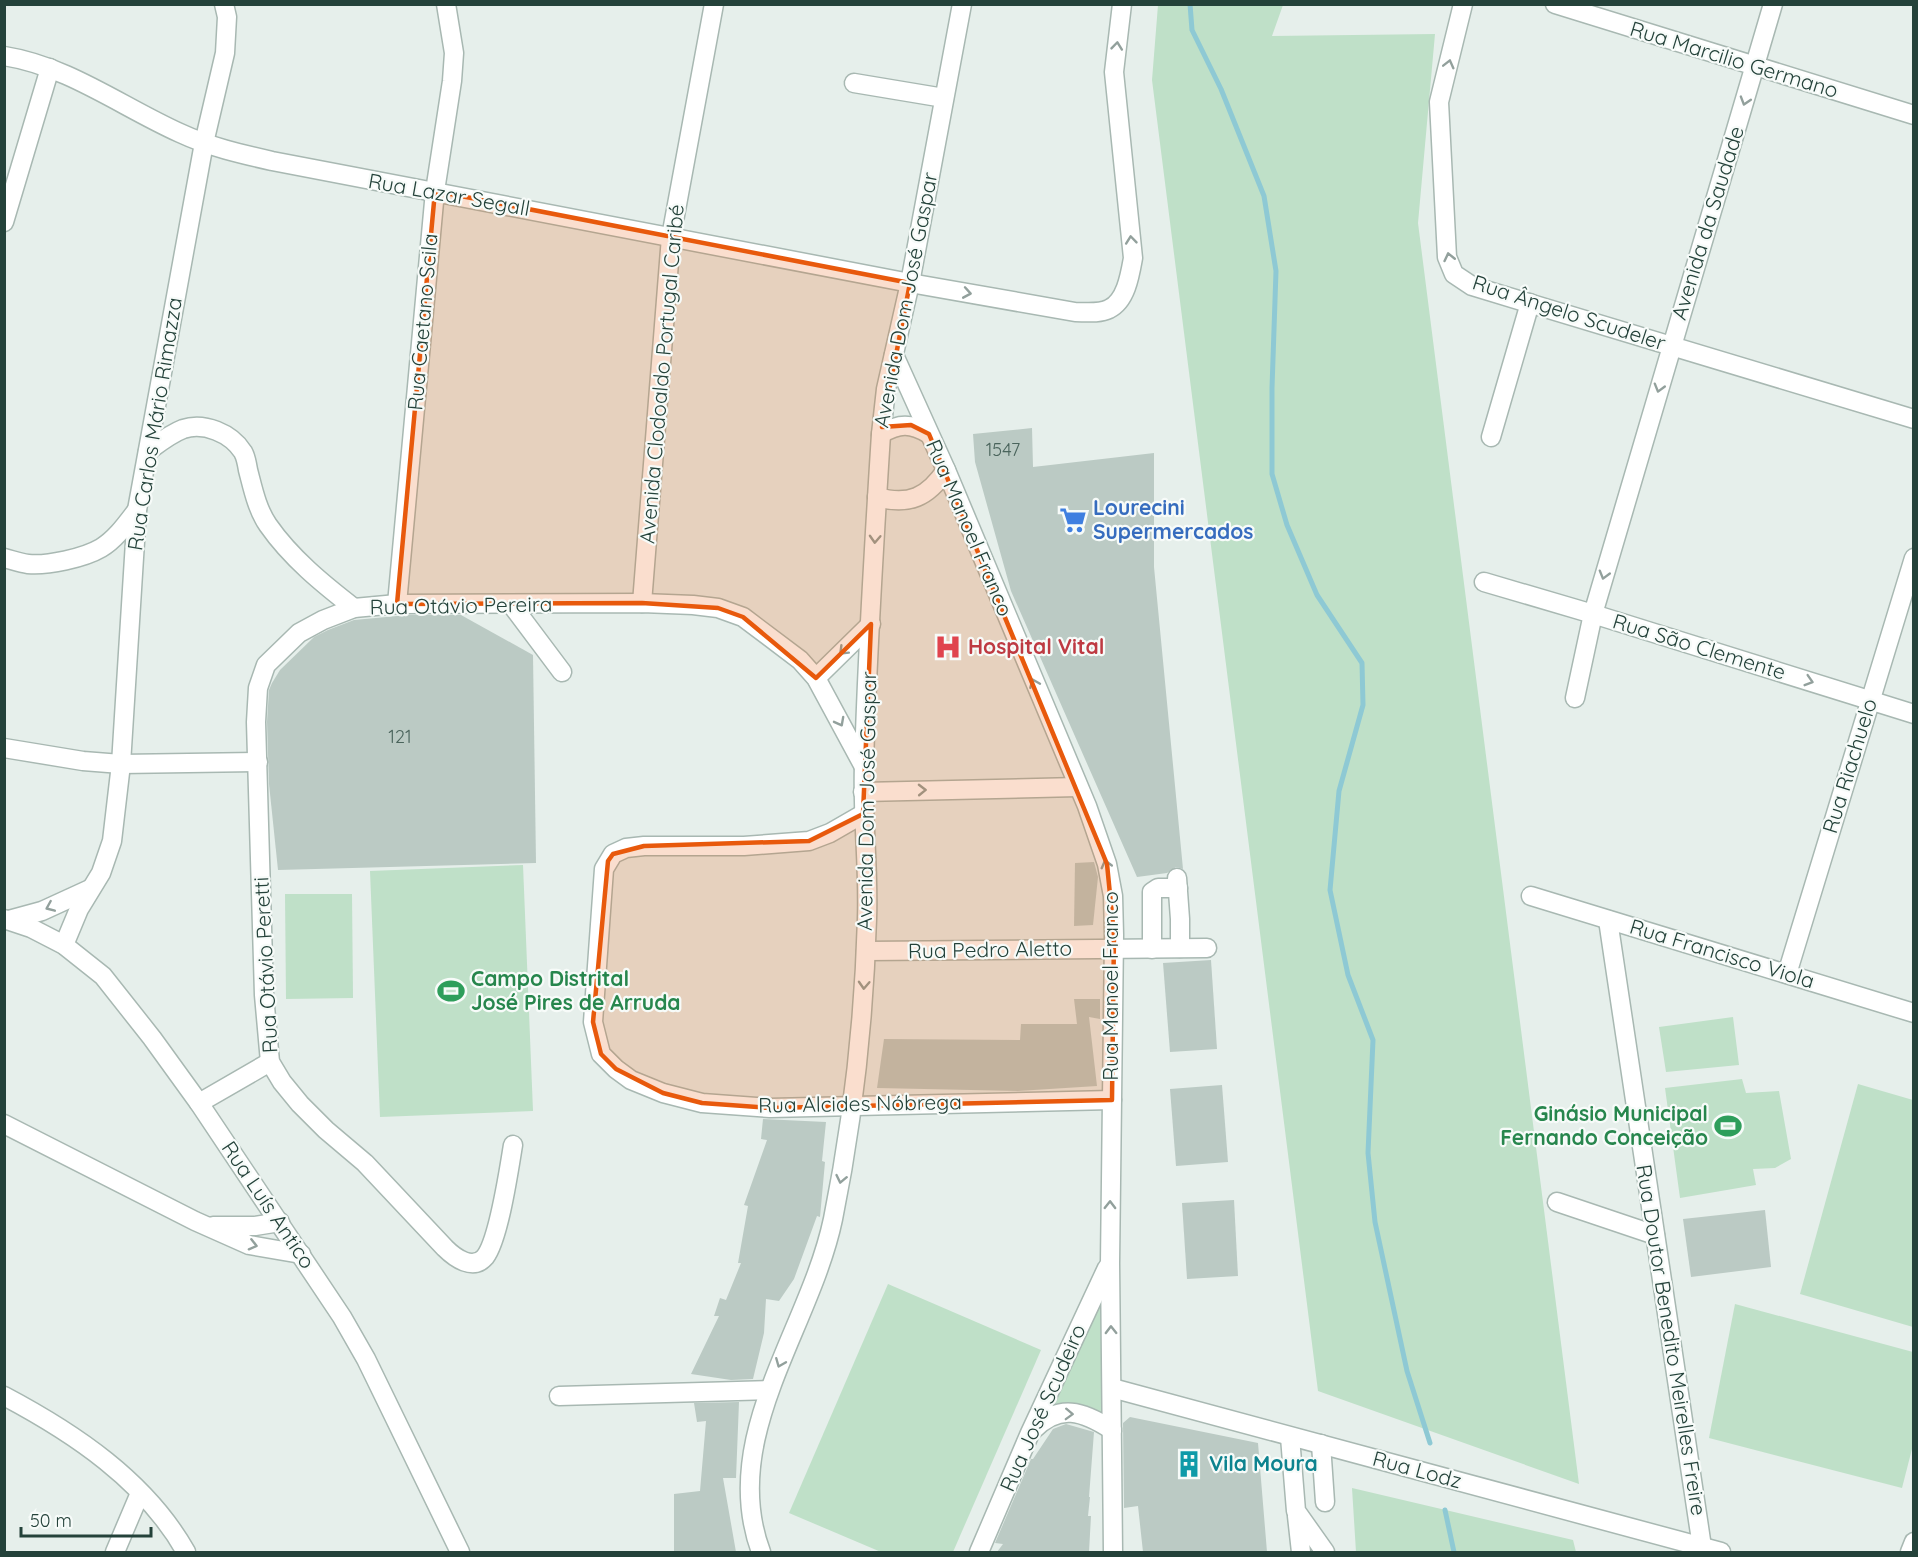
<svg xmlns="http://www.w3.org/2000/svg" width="1918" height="1557" viewBox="0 0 1918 1557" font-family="Quicksand,sans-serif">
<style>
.green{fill:#bfe0c8}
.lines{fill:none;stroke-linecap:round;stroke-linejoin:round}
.stream{stroke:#8ec9d4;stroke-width:5}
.building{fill:#bbcac4}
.minor-casing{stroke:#a8b8b2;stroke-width:21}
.minor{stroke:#fff;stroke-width:18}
.oneway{stroke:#92a09c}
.marked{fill:#e8590c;fill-opacity:0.2;stroke:#e8590c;stroke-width:4.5;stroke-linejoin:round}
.labels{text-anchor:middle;stroke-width:4.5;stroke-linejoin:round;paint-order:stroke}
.number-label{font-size:18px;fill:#4a645c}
.street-label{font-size:21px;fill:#24423a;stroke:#f7fbf9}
.shop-label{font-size:21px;font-weight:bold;fill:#366cbe;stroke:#f7fbf9;text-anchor:start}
.health-label{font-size:21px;font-weight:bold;fill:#be3a42;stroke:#f7fbf9;text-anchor:start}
.leisure-label{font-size:21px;font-weight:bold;fill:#27864d;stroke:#f7fbf9;text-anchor:start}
.culture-label{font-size:21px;font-weight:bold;fill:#0d838f;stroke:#f7fbf9;text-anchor:start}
</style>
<rect width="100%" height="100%" fill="#e6efeb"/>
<g class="green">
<polygon points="1158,5 1283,5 1272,36 1435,34 1418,223 1579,1484 1318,1391 1152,80"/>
<polygon points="523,865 533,1111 380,1117 370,871"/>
<polygon points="285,894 352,894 353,998 286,999"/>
<polygon points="1733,1017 1739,1065 1666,1072 1659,1027"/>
<polygon points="1742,1079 1746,1093 1779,1091 1791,1159 1775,1168 1753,1169 1756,1185 1680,1198 1665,1088"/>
<polygon points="1858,1084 1913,1100 1913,1327 1800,1294"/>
<polygon points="888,1284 1041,1350 953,1552 881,1552 789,1513"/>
<polygon points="1100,1302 1106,1414 1051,1407"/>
<polygon points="1735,1304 1913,1352 1913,1445 1902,1488 1709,1438"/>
<polygon points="1352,1488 1573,1540 1576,1552 1356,1552"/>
</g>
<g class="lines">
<g class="stream">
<polyline points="1190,4 1192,30 1221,89 1264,196 1276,271 1272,388 1272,474 1287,525 1317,595 1362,663 1363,705 1339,791 1330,890 1348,975 1373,1040 1368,1153 1375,1222 1407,1371 1430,1443"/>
<polyline points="1445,1510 1454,1552"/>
</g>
</g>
<g class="building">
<polygon points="1032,428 1033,467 1154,453 1154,567 1183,869 1176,867 1167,873 1137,877 1011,591 975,462 973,434"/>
<polygon points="408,615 461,615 533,655 536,863 278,870 269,784 267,722 269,690 272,683 280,670 314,637 328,630 354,620"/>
<polygon points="1094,862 1098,877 1093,925 1074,926 1075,863"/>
<polygon points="1211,960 1217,1049 1170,1052 1163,963"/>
<polygon points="1074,999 1100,999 1100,1019 1089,1017 1097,1086 1018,1091 877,1088 884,1039 1020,1040 1021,1024 1077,1024"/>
<polygon points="1222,1085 1228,1162 1176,1166 1170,1089"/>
<polygon points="763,1119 826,1122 822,1161 825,1162 820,1217 817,1216 794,1279 779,1301 766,1299 764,1333 753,1379 731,1380 691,1374 719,1316 714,1316 720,1298 726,1300 741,1263 738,1263 748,1206 744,1205 767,1140 761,1139"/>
<polygon points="1234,1200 1238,1276 1187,1279 1182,1203"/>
<polygon points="1765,1210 1771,1267 1691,1277 1683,1219"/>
<polygon points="739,1402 736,1478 723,1478 736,1552 674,1552 674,1494 700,1491 706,1421 697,1422 694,1403"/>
<polygon points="1130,1417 1258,1443 1267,1552 1143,1552 1138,1506 1124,1508 1123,1423"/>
<polygon points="1066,1424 1094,1432 1089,1497 1090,1497 1088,1516 1091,1516 1089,1552 997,1552 1003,1544 995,1543 1031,1459 1033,1459 1053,1429"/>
</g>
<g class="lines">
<defs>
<g id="minor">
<polyline points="1463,4 1439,102 1447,257 1454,274 1472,286 1914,419"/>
<polyline points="1555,4 1914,115"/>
<path d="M4 56C68 66 122 107 180 133 210 147 241 154 272 161L910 283 1075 312C1085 312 1099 314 1109 309 1126 301 1130 275 1133 258L1114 72 1122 4"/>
<polyline points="854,83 944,98"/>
<polyline points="4,222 50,68"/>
<polyline points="894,355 946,470 1087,806 1107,864 1113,896 1114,935 1110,1263 1113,1552"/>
<path d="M881 434C899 423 911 423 929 434"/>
<polyline points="1491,437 1530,303"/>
<path d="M148 451C159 443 170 434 183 429 204 422 231 433 243 452 246 457 247 464 248 470 253 489 257 509 268 525 291 558 323 584 354 608"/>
<path d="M877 497C909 506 928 497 946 470"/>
<path d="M4 558C12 560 20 563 28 564 47 566 84 558 101 548 116 539 127 523 137 510"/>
<polyline points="1484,582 1593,614 1914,714"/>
<polyline points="642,603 671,237 714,4"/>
<polyline points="397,604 435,191 452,81 454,53 446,4"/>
<polyline points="511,604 562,672"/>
<polyline points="816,678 871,624"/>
<polyline points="1575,698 1593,614 1773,4"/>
<polyline points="4,748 83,761 121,764 258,762"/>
<polyline points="863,792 1078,787"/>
<polyline points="863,814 830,833 809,841 744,846 644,846 626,848 613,854 604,869 593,1022 601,1054 616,1069 631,1080 663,1093 702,1103 770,1108 1112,1100"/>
<polyline points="1177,878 1180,919 1180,948"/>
<polyline points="1531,896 1914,1013"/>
<polyline points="4,919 31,928 64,945 103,976 152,1038 199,1103 342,1317 366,1359 460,1552"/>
<polyline points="9,920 42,911 90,889"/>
<polyline points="1608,920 1702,1547"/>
<polyline points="64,945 79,909 101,873 112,841 121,764 137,510 204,143 225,53 227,17 224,4"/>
<polyline points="1152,949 1152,892 1158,888 1178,888"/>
<polyline points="866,951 1207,948"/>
<polyline points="1787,974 1914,558"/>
<polyline points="199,1103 270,1062"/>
<polyline points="4,1124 195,1221 249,1245 301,1254"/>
<path d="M513 1145C509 1169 499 1239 485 1257 473 1271 455 1258 445 1248L365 1163 326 1130 300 1104 282 1082 270 1062 264 995 256 722 258 688 266 665 299 633 323 620 354 608 397 604 642 603 693 605 718 608 743 617 800 660 816 678 863 765"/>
<polyline points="1557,1202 1655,1235"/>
<polyline points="213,1226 255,1226 280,1222"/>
<polyline points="1112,1388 1721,1552"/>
<path d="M4 1396C74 1433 146 1481 186 1552"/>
<polyline points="559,1396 769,1390"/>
<path d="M1033 1430C1059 1403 1083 1411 1112 1430"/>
<polyline points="1290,1437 1296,1511 1325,1552"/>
<polyline points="1321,1444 1325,1502"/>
<polyline points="1297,1516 1301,1552"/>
<polyline points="115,1552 140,1493"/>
<path d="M761 1552C718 1437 810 1329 833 1219 853 1121 864 1019 867 919 869 868 862 816 864 765 867 654 874 544 881 434L886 389 910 283 962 4"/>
<polyline points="979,1552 1030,1433 1107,1268"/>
<polyline points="1910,1552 1914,1542"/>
</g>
</defs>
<use href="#minor" class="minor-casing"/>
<use href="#minor" class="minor"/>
</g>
<defs><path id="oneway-chevron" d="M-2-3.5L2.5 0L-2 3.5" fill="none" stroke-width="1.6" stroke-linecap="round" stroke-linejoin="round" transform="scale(1.5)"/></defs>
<g class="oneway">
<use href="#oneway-chevron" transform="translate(1117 46) rotate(-84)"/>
<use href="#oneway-chevron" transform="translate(1449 64) rotate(-76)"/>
<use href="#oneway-chevron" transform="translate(1745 101) rotate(107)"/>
<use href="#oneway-chevron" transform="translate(1131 240) rotate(-96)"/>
<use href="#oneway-chevron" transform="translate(1449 257) rotate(-103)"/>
<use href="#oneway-chevron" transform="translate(967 293) rotate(10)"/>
<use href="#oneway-chevron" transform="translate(1659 388) rotate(106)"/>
<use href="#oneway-chevron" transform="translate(875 539) rotate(93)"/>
<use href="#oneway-chevron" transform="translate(1604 575) rotate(106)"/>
<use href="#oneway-chevron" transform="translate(843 651) rotate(135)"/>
<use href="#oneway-chevron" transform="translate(1809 681) rotate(17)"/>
<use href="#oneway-chevron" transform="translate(1034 683) rotate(-113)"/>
<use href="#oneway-chevron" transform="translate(840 722) rotate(62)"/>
<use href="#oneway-chevron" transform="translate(922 790) rotate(-1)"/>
<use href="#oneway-chevron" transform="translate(1106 864) rotate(-105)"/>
<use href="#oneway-chevron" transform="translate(50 907) rotate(157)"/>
<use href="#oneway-chevron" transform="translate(864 985) rotate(93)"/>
<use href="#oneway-chevron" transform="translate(841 1179) rotate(102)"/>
<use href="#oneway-chevron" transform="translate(1110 1205) rotate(-89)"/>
<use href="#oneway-chevron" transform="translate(253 1245) rotate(14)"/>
<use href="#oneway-chevron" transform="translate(1111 1330) rotate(-91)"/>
<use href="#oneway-chevron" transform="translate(780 1363) rotate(112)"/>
<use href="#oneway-chevron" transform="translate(1069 1414) rotate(2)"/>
</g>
<path class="marked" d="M435 191 910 283 882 427 911 425 929 434 1107 864 1114 935 1112 1100 770 1108 702 1103 663 1093 616 1069 601 1054 593 1022 608 861 613 854 644 846 809 841 863 814 871 624 816 678 743 617 718 608 642 603 397 604Z"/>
<defs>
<symbol id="supermarket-bare" viewBox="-9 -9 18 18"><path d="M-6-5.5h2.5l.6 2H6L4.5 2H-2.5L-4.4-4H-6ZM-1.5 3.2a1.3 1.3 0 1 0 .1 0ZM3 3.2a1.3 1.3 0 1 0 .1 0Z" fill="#3f7fe0" stroke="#f7fbf9" stroke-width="2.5" paint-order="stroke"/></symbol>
<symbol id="hospital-bare" viewBox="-9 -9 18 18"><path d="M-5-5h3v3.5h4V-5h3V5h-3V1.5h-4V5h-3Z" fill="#e0444e" stroke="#f7fbf9" stroke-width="2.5" paint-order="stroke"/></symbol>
<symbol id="stadium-bare" viewBox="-9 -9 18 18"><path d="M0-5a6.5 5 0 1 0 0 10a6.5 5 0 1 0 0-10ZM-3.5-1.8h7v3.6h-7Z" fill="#2e9e5b" stroke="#f7fbf9" stroke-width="2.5" paint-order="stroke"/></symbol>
<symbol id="building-bare" viewBox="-9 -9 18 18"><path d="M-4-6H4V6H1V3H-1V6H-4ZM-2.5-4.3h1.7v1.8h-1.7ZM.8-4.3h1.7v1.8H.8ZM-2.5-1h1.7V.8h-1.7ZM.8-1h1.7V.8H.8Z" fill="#0f9aa8" stroke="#f7fbf9" stroke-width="2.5" paint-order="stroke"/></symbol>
</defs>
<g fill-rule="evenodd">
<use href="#supermarket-bare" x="1054" y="501" width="38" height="38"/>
<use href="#hospital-bare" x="929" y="628" width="38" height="38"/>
<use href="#stadium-bare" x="432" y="972" width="38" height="38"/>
<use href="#stadium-bare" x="1709" y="1107" width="38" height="38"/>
<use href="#building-bare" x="1170" y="1445" width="38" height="38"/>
</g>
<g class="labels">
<g class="number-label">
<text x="1003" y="456">1547</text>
<text x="400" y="743">121</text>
</g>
<g class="street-label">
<text transform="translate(1734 60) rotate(17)" y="7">Rua Marcilio Germano</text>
<text transform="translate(449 195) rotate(10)" y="7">Rua Lazar Segall</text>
<text transform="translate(1708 223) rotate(-73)" y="7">Avenida da Saudade</text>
<text transform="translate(906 300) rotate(-79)" y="7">Avenida Dom José Gaspar</text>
<text transform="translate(1569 313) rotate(18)" y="7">Rua Ângelo Scudeler</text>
<text transform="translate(423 322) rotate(-85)" y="7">Rua Caetano Scila</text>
<text transform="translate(662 374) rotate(-85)" y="7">Avenida Clodoaldo Portugal Caribé</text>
<text transform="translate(155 424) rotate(-81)" y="7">Rua Carlos Mário Rimazza</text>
<text transform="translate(969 528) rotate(67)" y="7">Rua Manoel Franco</text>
<text transform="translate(461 606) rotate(-1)" y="7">Rua Otávio Pereira</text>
<text transform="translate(1699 647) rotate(17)" y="7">Rua São Clemente</text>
<text transform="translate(1850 766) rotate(-73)" y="7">Rua Riachuelo</text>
<text transform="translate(867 801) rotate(-89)" y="7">Avenida Dom José Gaspar</text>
<text transform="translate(990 950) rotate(-1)" y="7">Rua Pedro Aletto</text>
<text transform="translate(1722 954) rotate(17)" y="7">Rua Francisco Viola</text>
<text transform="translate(266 965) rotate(-93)" y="7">Rua Otávio Peretti</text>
<text transform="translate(1111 986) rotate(-90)" y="7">Rua Manoel Franco</text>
<text transform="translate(860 1104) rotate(-1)" y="7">Rua Alcides Nóbrega</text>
<text transform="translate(268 1205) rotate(56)" y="7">Rua Luís Antico</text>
<text transform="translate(1671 1340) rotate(81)" y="7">Rua Doutor Benedito Meirelles Freire</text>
<text transform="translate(1043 1408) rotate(-66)" y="7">Rua José Scudeiro</text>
<text transform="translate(1417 1470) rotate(15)" y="7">Rua Lodz</text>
</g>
<g class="shop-label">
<text x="1093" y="515">Lourecini<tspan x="1093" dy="24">Supermercados</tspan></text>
</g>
<g class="health-label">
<text x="968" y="654">Hospital Vital</text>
</g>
<g class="leisure-label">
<text x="471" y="986">Campo Distrital<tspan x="471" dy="24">José Pires de Arruda</tspan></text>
<text x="1708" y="1121" text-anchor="end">Ginásio Municipal<tspan x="1708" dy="24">Fernando Conceição</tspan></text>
</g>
<g class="culture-label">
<text x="1209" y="1471">Vila Moura</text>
</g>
</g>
<rect width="1918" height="1557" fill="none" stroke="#24423a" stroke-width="12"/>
<path d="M21 1527v9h130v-9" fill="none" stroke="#24423a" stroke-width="3"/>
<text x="30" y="1527" font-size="18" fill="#24423a" stroke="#f7fbf9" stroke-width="4.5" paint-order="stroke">50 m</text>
</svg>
